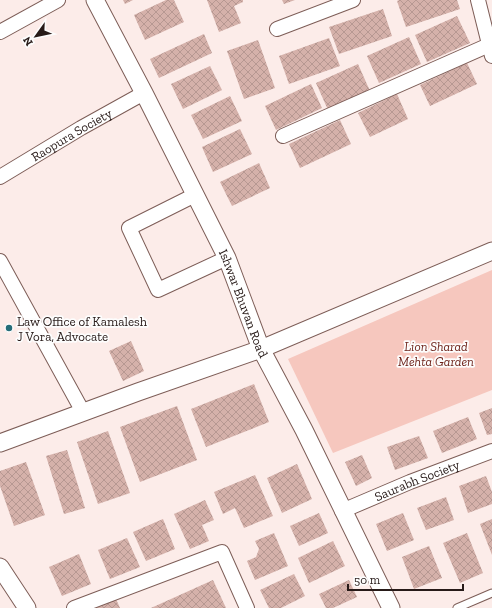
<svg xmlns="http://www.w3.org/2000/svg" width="492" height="608" viewBox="0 0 492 608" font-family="'Zilla Slab',serif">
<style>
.green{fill:#f6c7be}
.building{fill:url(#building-cross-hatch)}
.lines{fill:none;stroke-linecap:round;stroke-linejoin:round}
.service-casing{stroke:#7d5d57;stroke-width:9}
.minor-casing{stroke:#7d5d57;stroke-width:16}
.tertiary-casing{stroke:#7d5d57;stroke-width:19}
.service{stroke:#fff;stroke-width:7}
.minor{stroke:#fff;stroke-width:14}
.tertiary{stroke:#fff;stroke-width:17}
.poi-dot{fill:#256d79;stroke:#fdfdfd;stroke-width:1.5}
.labels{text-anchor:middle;stroke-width:3.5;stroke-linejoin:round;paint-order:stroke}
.street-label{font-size:13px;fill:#271a18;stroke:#fdfdfd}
.poi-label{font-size:13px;fill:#271a18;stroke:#fdfdfd;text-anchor:start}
.park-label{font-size:13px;font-style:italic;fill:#6b1f16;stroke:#fdfdfd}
</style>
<defs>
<pattern id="building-cross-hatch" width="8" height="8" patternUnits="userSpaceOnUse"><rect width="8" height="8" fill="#d5b1aa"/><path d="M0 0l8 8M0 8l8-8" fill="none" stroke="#b79892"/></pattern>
</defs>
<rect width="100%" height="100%" fill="#fcece9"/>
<polygon class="green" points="492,270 492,390 333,453 288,359"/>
<g class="building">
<polygon points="123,0 133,0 125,4"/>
<polygon points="166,0 174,0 184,22 145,40 134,15"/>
<polygon points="207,0 243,0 243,2 234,6 241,23 219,32"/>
<polygon points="282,0 295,0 284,4"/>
<polygon points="399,0 457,0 460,9 406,27 397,1"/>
<polygon points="383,9 392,36 339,54 329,27"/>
<polygon points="457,16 470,43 427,62 415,35"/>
<polygon points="204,34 212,53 159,78 150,59"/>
<polygon points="409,37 421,64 379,83 367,56"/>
<polygon points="329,38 340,66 289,84 279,56"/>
<polygon points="258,40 275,88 244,99 227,51"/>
<polygon points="467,63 477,84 430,106 420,85"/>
<polygon points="358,64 370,91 328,110 316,83"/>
<polygon points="210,66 222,90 183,109 171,84"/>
<polygon points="311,84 322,108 276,130 265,106"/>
<polygon points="397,94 408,119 370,137 358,113"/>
<polygon points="230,96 242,121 203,139 191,115"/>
<polygon points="340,120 351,144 300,168 289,144"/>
<polygon points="240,129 252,154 213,172 202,147"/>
<polygon points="259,163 270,188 232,206 220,182"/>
<polygon points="131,341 144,371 123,381 109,351"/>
<polygon points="254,384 269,422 206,447 191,409"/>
<polygon points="177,406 197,460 140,482 120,427"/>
<polygon points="492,408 492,434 487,435 479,413"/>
<polygon points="468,417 477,439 442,453 433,431"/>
<polygon points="108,431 130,493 98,504 77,442"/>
<polygon points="419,436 428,458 395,470 387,447"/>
<polygon points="67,450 85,508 64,514 46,456"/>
<polygon points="362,455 372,478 356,486 345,462"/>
<polygon points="26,462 45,515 14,526 0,486 0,471"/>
<polygon points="297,464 312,499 282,513 267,478"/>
<polygon points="255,475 273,516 244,528 235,508 223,514 214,492"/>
<polygon points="486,476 492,492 492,504 468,513 459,486"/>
<polygon points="446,497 454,520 426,530 417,508"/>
<polygon points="205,500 214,520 202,525 209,541 190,549 174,514"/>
<polygon points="319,513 328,533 299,546 290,526"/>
<polygon points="403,513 414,540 387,551 376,524"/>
<polygon points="163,519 175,549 146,561 133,532"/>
<polygon points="492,519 492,555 480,524"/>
<polygon points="274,533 288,566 255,580 247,561 256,557 259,549 255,541"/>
<polygon points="467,533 483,573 460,583 443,543"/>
<polygon points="127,538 140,567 110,579 98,550"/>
<polygon points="333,541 345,566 309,583 298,558"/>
<polygon points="429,546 442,578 414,589 402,557"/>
<polygon points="79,554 91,584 62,596 49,567"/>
<polygon points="294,574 305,596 281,608 269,608 260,590"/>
<polygon points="213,580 226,608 151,608"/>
<polygon points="349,580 357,597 333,608 326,608 319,594"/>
<polygon points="116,599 120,608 95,608"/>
</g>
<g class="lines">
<defs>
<polyline id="service" points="457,608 492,593"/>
<g id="minor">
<polyline points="478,0 492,56"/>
<polyline points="277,29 353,0"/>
<polyline points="0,32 58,0"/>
<polyline points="283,136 489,45"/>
<path id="s1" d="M0 177 81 128 144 93"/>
<polyline points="195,195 129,228 158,290 227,258"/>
<polyline points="0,261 83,412"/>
<path id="s2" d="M342 511 410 482 492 451"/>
<polyline points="74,608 222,552 247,608"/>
</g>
<g id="tertiary">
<path id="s3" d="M95 0 144 93 227 258 261 349 304 430 391 608"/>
<polyline points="0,443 138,392 261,349 492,251"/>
<polyline points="0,567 27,608"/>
</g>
</defs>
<use href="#service" class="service-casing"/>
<use href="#minor" class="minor-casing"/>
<use href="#tertiary" class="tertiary-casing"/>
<use href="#service" class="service"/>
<use href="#minor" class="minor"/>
<use href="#tertiary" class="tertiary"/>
</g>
<circle class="poi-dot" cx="9" cy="328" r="4"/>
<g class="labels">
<g class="street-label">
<text dy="5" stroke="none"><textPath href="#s1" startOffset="83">Raopura Society</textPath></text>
<text dy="5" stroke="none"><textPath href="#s3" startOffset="338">Ishwar Bhuvan Road</textPath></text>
<text dy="5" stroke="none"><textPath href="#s2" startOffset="81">Saurabh Society</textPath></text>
</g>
<g class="poi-label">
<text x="17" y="326">Law Office of Kamalesh<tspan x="17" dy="15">J Vora, Advocate</tspan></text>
</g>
<g class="park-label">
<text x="436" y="351">Lion Sharad<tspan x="436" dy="15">Mehta Garden</tspan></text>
</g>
</g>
<g transform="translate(36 36) rotate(237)" stroke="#fdfdfd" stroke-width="3" paint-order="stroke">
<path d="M0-3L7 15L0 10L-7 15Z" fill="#271a18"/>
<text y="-6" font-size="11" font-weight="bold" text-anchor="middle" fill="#271a18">N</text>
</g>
<path d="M348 584v6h115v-6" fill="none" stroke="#271a18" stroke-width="2"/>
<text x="354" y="584" font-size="12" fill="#271a18" stroke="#fdfdfd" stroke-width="3" paint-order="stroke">50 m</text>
</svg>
